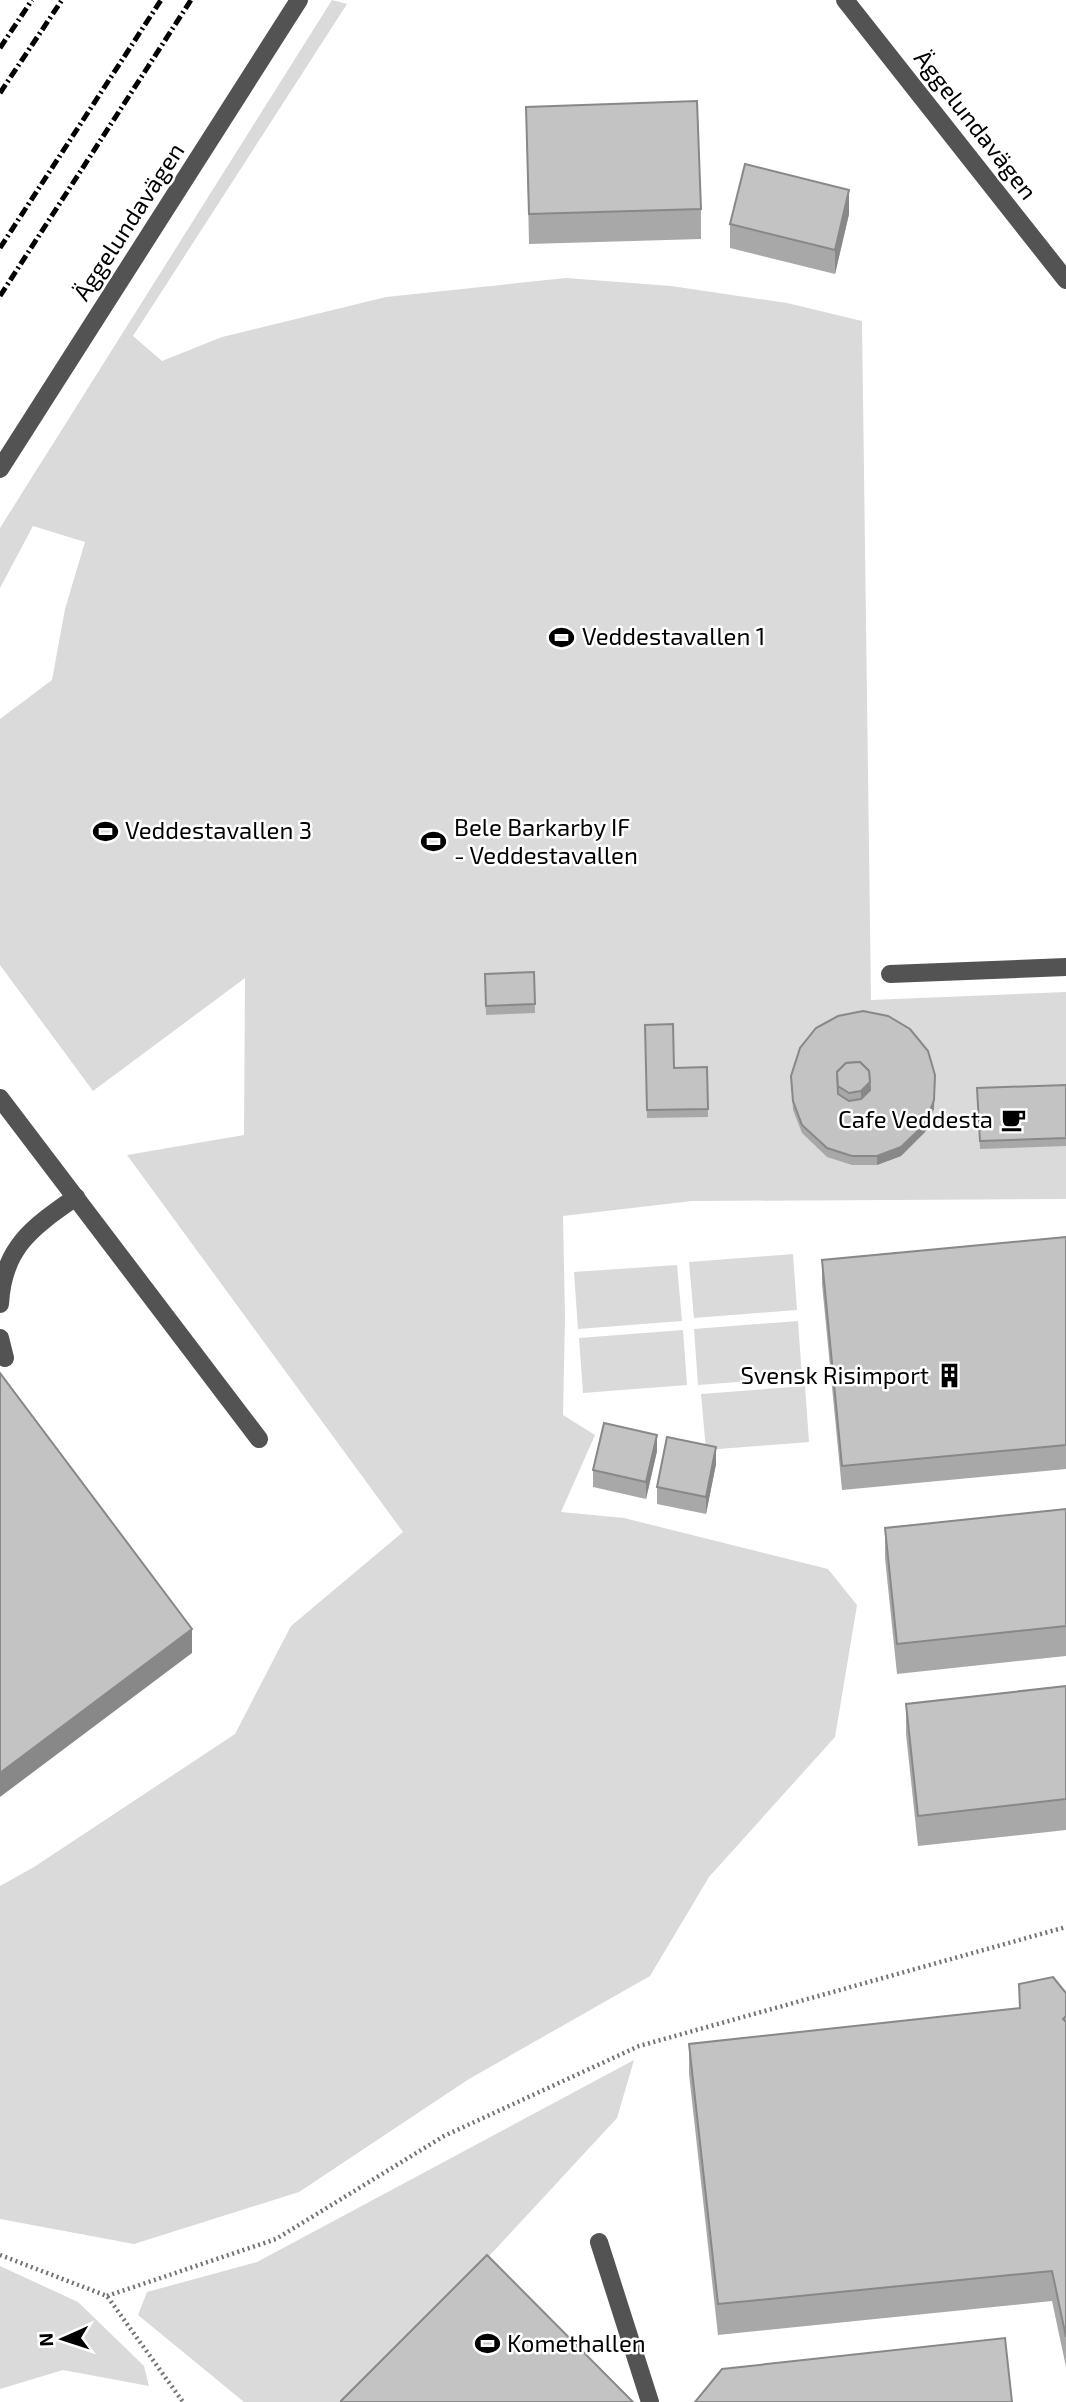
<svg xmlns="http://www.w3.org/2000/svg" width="1066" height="2402" viewBox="0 0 1066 2402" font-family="'Exo 2',sans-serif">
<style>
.green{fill:#dadada}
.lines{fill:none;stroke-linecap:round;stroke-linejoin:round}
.path{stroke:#757575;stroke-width:4.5;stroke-dasharray:2 3.5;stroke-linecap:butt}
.minor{stroke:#535353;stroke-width:18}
.rail{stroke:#000;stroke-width:5;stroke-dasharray:10 3.5 2 3.5;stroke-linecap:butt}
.wall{fill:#a8a8a8}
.shaded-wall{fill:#888}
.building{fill:#c3c3c3;stroke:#888;stroke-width:2;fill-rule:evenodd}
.labels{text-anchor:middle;stroke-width:5;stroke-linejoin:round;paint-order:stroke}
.street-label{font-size:24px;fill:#000;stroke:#fff}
.poi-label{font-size:24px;fill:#000;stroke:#fff;text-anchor:start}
</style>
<rect width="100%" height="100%" fill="#fff"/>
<g class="green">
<polygon points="332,0 347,4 133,336 162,361 222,337 386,297 566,278 671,286 787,303 862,321 871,1000 1066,992 1066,1199 692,1201 563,1216 565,1317 563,1415 595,1435 561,1512 624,1518 828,1569 857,1605 835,1737 709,1877 650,1976 469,2079 299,2192 134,2244 0,2219 0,1886 34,1867 235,1734 291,1626 403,1532 127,1155 244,1135 245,978 93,1091 0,965 0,719 52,680 65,609 85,542 33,526 0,588 0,528"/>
<polygon points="793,1254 797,1310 694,1318 689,1262"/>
<polygon points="677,1265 682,1321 578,1329 574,1272"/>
<polygon points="798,1321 802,1377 698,1385 694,1329"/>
<polygon points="683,1330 687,1385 583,1393 579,1338"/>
<polygon points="805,1386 809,1442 706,1450 701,1394"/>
<polygon points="634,2060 617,2118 354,2402 244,2402 138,2315 147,2292 257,2262"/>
<polygon points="0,2266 78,2302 144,2366 149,2386 63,2370 0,2389"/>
</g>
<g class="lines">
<g class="path">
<polyline points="0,2255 107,2296 183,2402"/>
<polyline points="107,2296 276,2239 444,2136 639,2046 1066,1927"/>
</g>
<g class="minor">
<polyline points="845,0 1066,280"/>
<polyline points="0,469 299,0"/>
<polyline points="890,974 1066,967"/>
<polyline points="0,1098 259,1439"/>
<path d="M0 1304C3 1247 33 1227 76 1197"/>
<polyline points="0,1338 5,1358"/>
<polyline points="599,2242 650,2402"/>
</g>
<g class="rail">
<polyline points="0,48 32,0"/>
<polyline points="0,93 62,0"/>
<polyline points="0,248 161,0"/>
<polyline points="0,296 191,0"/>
</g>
</g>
<g class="wall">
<polygon points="526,107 701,209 701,239 529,244"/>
<polygon points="849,214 835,274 730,248 730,224"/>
<polygon points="534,972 535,1013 486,1015 485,974"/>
<polygon points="645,1025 674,1068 707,1067 708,1117 647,1118"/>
<polygon points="800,1048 934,1109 925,1132 901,1156 877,1165 852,1165 827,1157 802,1133 793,1110 791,1076"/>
<polygon points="1066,1085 1066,1146 980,1149 977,1088"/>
<polygon points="1066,1237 1066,1469 842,1490 822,1284 822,1260"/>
<polygon points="657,1451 646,1499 593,1487 593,1470"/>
<polygon points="716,1464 706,1514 657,1504 657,1487"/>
<polygon points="1066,1509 1066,1656 897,1674 885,1558 885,1528"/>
<polygon points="1066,1686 1066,1830 918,1846 906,1734 906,1704"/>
<polygon points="1019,1984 1066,1993 1066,2367 1052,2301 718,2335 689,2074 689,2044 1019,2008"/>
</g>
<g class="shaded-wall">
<polygon points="849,190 849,214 835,274 835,250"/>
<polygon points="935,1075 934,1109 925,1132 901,1156 877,1165 877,1156"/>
<polygon points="870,1082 870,1099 861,1108 861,1091"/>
<polygon points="657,1435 657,1451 646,1499 646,1482"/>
<polygon points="716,1447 716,1464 706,1514 706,1497"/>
<polygon points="192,1629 192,1653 0,1797 0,1773"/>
</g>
<g class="building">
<polygon points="697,101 701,209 529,214 526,107"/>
<polygon points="745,164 849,190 835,250 730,224"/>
<polygon points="534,972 535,1004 486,1006 485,974"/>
<path d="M863 1011 888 1016 910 1029 928 1051 935 1075 934 1100 925 1124 901 1147 877 1156H852L827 1148 802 1125 793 1101 791 1076 800 1048 816 1028 838 1016ZM860 1062 869 1071 870 1090 861 1099 849 1101 838 1094 837 1072 846 1063Z"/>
<polygon points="673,1024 674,1068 707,1067 708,1109 647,1110 645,1025"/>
<polygon points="860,1062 869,1071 870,1082 861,1091 849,1093 838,1086 837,1072 846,1063"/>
<polygon points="1066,1085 1066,1138 980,1141 977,1088"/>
<polygon points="1066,1237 1066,1445 842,1466 822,1260"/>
<polygon points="0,1373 192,1629 0,1773"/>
<polygon points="604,1423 657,1435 646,1482 593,1470"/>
<polygon points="667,1437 716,1447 706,1497 657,1487"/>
<polygon points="1066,1509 1066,1626 897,1644 885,1528"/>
<polygon points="1066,1686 1066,1799 918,1816 906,1704"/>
<polygon points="1053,1977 1066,1993 1066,2016 1063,2019 1066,2022 1066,2337 1052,2271 718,2304 689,2044 1020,2008 1019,1984"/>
<polygon points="487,2255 633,2402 341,2402 341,2401"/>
<polygon points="1005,2338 1012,2402 695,2402 722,2369"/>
</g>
<defs>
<symbol id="stadium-bare" viewBox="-9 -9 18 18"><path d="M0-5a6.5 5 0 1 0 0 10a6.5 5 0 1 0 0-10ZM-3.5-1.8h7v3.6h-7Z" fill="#000" stroke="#fff" stroke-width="2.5" paint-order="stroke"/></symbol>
<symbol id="cafe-bare" viewBox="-9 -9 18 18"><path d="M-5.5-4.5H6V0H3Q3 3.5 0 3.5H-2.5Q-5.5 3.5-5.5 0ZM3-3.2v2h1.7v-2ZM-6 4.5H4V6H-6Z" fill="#000" stroke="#fff" stroke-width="2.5" paint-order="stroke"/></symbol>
<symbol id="building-bare" viewBox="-9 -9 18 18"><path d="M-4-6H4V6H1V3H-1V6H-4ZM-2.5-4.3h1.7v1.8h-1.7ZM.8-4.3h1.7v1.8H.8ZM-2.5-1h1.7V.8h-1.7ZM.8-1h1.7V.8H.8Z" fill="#000" stroke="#fff" stroke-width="2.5" paint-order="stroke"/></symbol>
</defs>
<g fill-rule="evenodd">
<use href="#stadium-bare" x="544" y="620" width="35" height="35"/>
<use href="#stadium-bare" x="88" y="814" width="35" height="35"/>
<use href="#stadium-bare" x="416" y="824" width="35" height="35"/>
<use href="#cafe-bare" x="996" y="1102" width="35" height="35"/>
<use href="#building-bare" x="932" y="1358" width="35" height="35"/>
<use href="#stadium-bare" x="470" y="2326" width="35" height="35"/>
</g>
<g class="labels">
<g class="street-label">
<text transform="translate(975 125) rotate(52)" y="8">Äggelundavägen</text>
<text transform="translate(129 222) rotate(-57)" y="8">Äggelundavägen</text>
</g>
<g class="poi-label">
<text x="582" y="645">Veddestavallen 1</text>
<text x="454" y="836">Bele Barkarby IF<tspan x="454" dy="28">- Veddestavallen</tspan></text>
<text x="125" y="839">Veddestavallen 3</text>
<text x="993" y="1128" text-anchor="end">Cafe Veddesta</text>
<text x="929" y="1384" text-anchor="end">Svensk Risimport</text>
<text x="507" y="2352">Komethallen</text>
</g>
</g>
<g transform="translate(63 2339) rotate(267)" stroke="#ffffff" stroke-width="5" paint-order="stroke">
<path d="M0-5L12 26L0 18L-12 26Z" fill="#000000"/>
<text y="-10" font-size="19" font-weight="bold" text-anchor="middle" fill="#000000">N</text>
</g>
</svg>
